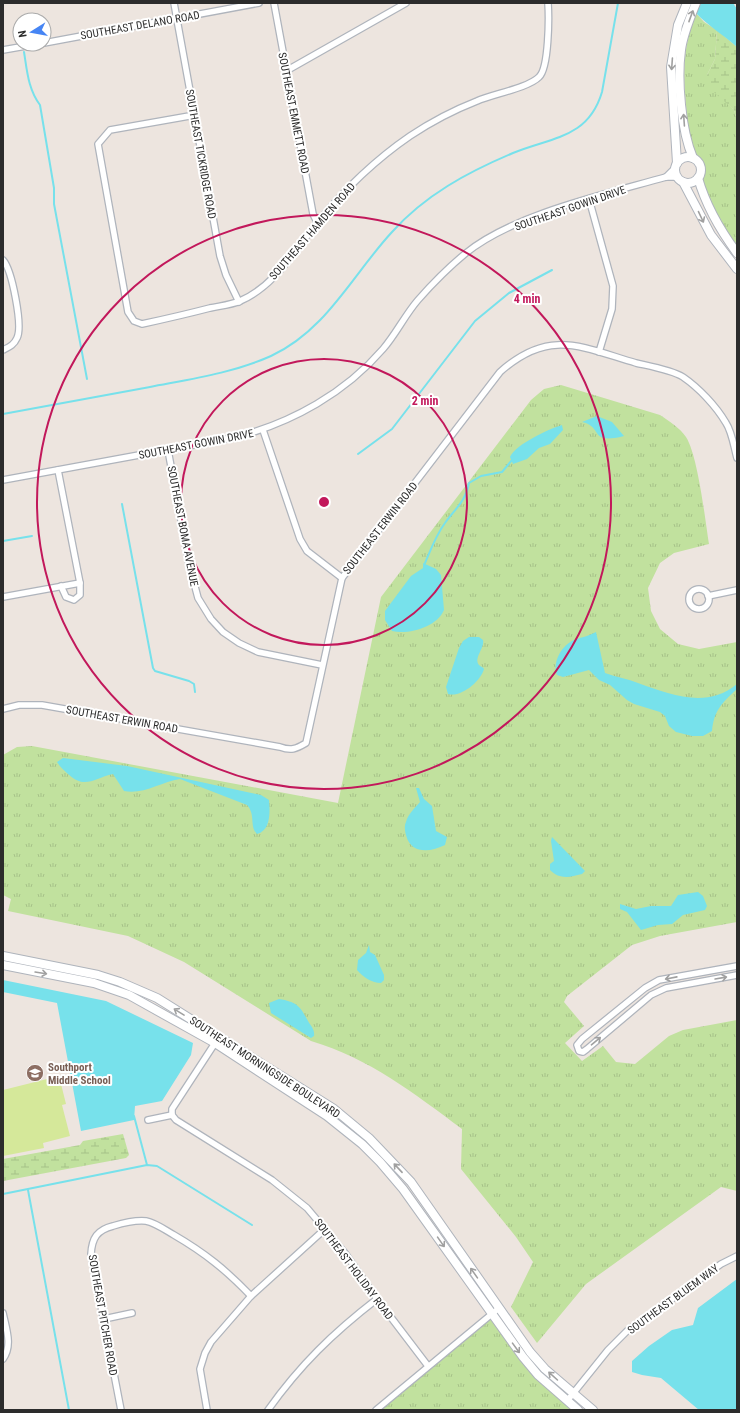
<svg xmlns="http://www.w3.org/2000/svg" width="740" height="1413" viewBox="0 0 740 1413" font-family="'Roboto Condensed',sans-serif">
<style>
.grass{fill:url(#grass-tufts)}
.wetland{fill:url(#wetland-marsh)}
.pitch{fill:#d5e89a}
.water{fill:#77e1eb}
.lines{fill:none;stroke-linecap:round;stroke-linejoin:round}
.stream{stroke:#77e1eb;stroke-width:2}
.street-casing{stroke:#afb4bc;stroke-width:8}
.secondary-casing{stroke:#afb4bc;stroke-width:10}
.street{stroke:#fff;stroke-width:5.5}
.secondary{stroke:#fff;stroke-width:8}
.oneway{stroke:#a0a0a0}
.ring{fill:none;stroke:#c2185b;stroke-width:2}
.labels{text-anchor:middle;stroke-width:4;stroke-linejoin:round;paint-order:stroke}
.street-label{font-size:11px;fill:#2c2c2c;stroke:#fff}
.education-label{font-size:11px;font-weight:bold;fill:#785e54;stroke:#fff;text-anchor:start}
.centre{fill:#c2185b;stroke:#fff;stroke-width:2}
.ring-label{font-size:12px;text-anchor:middle;font-weight:bold;fill:#c2185b;stroke:#fff;stroke-width:4;stroke-linejoin:round;paint-order:stroke}
</style>
<defs>
<pattern id="grass-tufts" width="24" height="20" patternUnits="userSpaceOnUse"><rect width="24" height="20" fill="#c1e19e"/><path d="M3 7l-1-3M5 7V3M7 7l1-3M15 17l-1-3M17 17v-4M19 17l1-3" fill="none" stroke="#a6c188"/></pattern>
<pattern id="wetland-marsh" width="20" height="14" patternUnits="userSpaceOnUse"><rect width="20" height="14" fill="#c1e19e"/><path d="M1 5h8M5 5V1M11 12h8M15 12V8" fill="none" stroke="#a6c188"/></pattern>
</defs>
<rect width="100%" height="100%" fill="#ede5df"/>
<g class="grass">
<path d="M696 13 704 22 717 30 715 59 707 75 723 99 734 110 737 120V247L715 214 702 178 705 168C702 160 695 156 693 147 688 134 687 119 686 105 683 68 683 48 696 13Z"/>
<path d="M561 385 660 415C669 421 680 428 686 437 698 456 705 519 709 544L674 553 660 563 648 588 651 611 660 629 678 644 699 649 737 642V922L660 936 632 945 567 996 564 1002 584 1026 565 1043 582 1061 603 1046 616 1062 635 1064 669 1036 683 1030 737 1020V1191L721 1187 586 1284 537 1343 511 1307 533 1262 516 1237 461 1169 462 1129C415 1094 369 1058 311 1041L184 962 128 936 8 911 11 899 3 895V755L17 747 32 746 338 803 381 597 531 400 544 389Z"/>
<polygon points="491,1318 536,1377 573,1410 380,1410"/>
</g>
<g class="wetland">
<polygon points="717,30 737,47 737,120 734,110 707,86 707,75 715,59"/>
<polygon points="123,1134 129,1155 126,1158 3,1181 3,1159 80,1145 83,1141"/>
</g>
<polygon class="pitch" points="59,1076 66,1104 62,1105 70,1136 43,1143 44,1148 3,1156 3,1090"/>
<g class="water">
<path d="M699 3H733L737 9V47C724 35 708 26 696 13Z"/>
<path d="M597 416 612 422 624 436C588 445 604 427 582 422Z"/>
<path d="M562 425 563 430 550 444 539 448 527 459 513 464 510 457C516 444 549 429 562 425Z"/>
<path d="M423 563 436 569 441 575 444 610C437 627 409 635 392 631L385 620V611L411 576 423 568Z"/>
<path d="M596 632 605 673C616 677 628 679 638 683 671 695 707 709 737 684V689C722 703 714 710 712 731L703 736H692L676 732 669 726 665 716 660 712 634 704 627 700 610 685 599 680 589 670 563 677 557 675C552 662 562 645 574 640 582 637 589 636 596 632Z"/>
<path d="M469 637H479L483 640C485 648 473 658 479 665 481 667 483 667 484 669 481 681 461 698 448 694L446 687 459 648 463 641Z"/>
<path d="M63 758 127 766 261 795 269 800C270 812 271 830 257 834 249 826 256 815 247 805L180 779C161 782 143 795 124 791L113 774C94 778 85 790 68 774 64 770 60 767 57 762Z"/>
<path d="M416 788H419L424 799 432 806 436 831 447 837 445 845C431 852 411 855 406 835 405 831 404 826 406 822 408 814 415 808 420 802Z"/>
<path d="M552 837 585 871 582 874C570 877 560 880 550 870V864L554 861 551 841Z"/>
<polygon points="698,892 703,896 707,906 705,910 683,915 672,924 658,925 641,930 627,912 620,909 620,904 636,909 651,906 671,906 678,895"/>
<path d="M369 945 370 952 375 955 384 975V980L381 983C372 983 363 977 357 970L358 960 366 953Z"/>
<polygon points="3,980 106,1001 193,1043 191,1055 162,1101 135,1106 134,1120 81,1131 57,1003 3,992"/>
<path d="M279 999C297 1002 300 1006 308 1021 311 1026 315 1030 314 1036L311 1038 271 1013 269 1003Z"/>
<polygon points="737,1279 737,1410 699,1410 661,1378 642,1375 632,1372 632,1361 649,1346 672,1330 693,1325 698,1308"/>
</g>
<g class="lines">
<g class="stream">
<path d="M24 52C27 70 28 89 40 105L54 188V204L87 379"/>
<path d="M3 414C52 405 101 396 150 387 191 379 233 373 271 356 326 331 353 274 392 232 425 195 468 172 513 153 551 137 588 139 602 92L618 3"/>
<polyline points="358,454 392,429 475,321 509,293 552,270"/>
<polyline points="122,504 153,668 155,671 189,681 194,684 195,692"/>
<polyline points="3,541 32,536"/>
<path d="M425 563C431 549 436 535 445 523 455 509 466 501 469 483L481 476 502 472 512 460"/>
<polyline points="134,1116 147,1165"/>
<polyline points="28,1190 69,1410"/>
<polyline points="3,1194 147,1165 157,1166 252,1225"/>
</g>
<defs>
<g id="street">
<polyline points="174,3 220,256 226,275 239,302"/>
<polyline points="274,3 313,214 317,222"/>
<polyline points="44,43 259,3"/>
<polyline points="3,50 37,44"/>
<polyline points="286,71 406,3"/>
<path d="M195 115 110 130 98 144 128 312 134 321 142 324C165 319 187 314 210 308 219 306 231 305 240 301 275 286 294 251 317 223 344 190 375 160 410 136 431 122 454 110 477 101 493 94 528 88 539 77 549 68 549 17 548 3"/>
<polyline points="666,177 675,168"/>
<polyline points="589,199 613,286 612,309 599,352"/>
<path d="M3 260C12 270 23 326 17 338 14 345 9 347 3 350"/>
<polyline points="263,430 300,539 307,551 342,578"/>
<polyline points="168,450 189,564 198,598 211,619 223,632 239,643 258,652 322,665"/>
<path d="M3 480 237 437C293 422 345 393 383 349 396 334 405 315 418 300 433 283 449 267 466 253 514 214 606 194 666 177H677"/>
<polyline points="61,586 66,597 74,600 80,595 80,583"/>
<circle cx="699" cy="599" r="10"/>
<polyline points="708,596 737,590"/>
<polyline points="3,597 80,583 58,470"/>
<path d="M3 709 19 705H42L280 747C291 751 296 749 306 743L342 578 500 372C549 328 581 347 636 363 649 366 672 370 683 377 699 388 716 406 726 423 732 432 734 447 737 458"/>
<polyline points="737,966 659,980 645,988 582,1039 577,1045 579,1051 583,1052 587,1049 651,995 666,988 737,975"/>
<polyline points="172,1115 176,1120 272,1180 307,1208 345,1253 377,1299 428,1366"/>
<polyline points="172,1115 172,1109 217,1040"/>
<polyline points="148,1120 172,1115"/>
<path d="M3 1313C6 1328 13 1346 3 1359"/>
<polyline points="104,1319 132,1313"/>
<polyline points="567,1401 608,1350 627,1331 721,1264 737,1256"/>
<path d="M121 1410 91 1254C92 1238 97 1230 113 1226 123 1223 136 1220 146 1221 156 1223 165 1230 174 1235 205 1253 226 1270 251 1296"/>
<polyline points="207,1410 200,1369 205,1353 211,1342 251,1296 325,1229"/>
<path d="M268 1410C300 1365 333 1333 377 1299"/>
<polyline points="376,1410 499,1308"/>
</g>
<g id="secondary">
<circle cx="688" cy="170" r="13"/>
<path d="M693 158C681 130 677 80 681 50 683 34 690 18 696 3"/>
<polyline points="677,163 671,67 678,25 687,3"/>
<path d="M698 178C706 206 720 230 737 253"/>
<polyline points="683,182 711,235 737,269"/>
<polyline points="3,956 98,975 120,982 157,998 334,1109 369,1138 411,1182 530,1352 545,1369 593,1410"/>
<polyline points="3,965 94,983 129,995 215,1043 327,1116 362,1144 380,1162 403,1189 523,1357 538,1375 578,1410"/>
</g>
</defs>
<use href="#street" class="street-casing"/>
<use href="#secondary" class="secondary-casing"/>
<use href="#street" class="street"/>
<use href="#secondary" class="secondary"/>
</g>
<defs><path id="oneway-shaft" d="M-6 0H5M1.5-3L5.5 0L1.5 3" fill="none" stroke-width="1.6" stroke-linecap="round" stroke-linejoin="round"/></defs>
<g class="oneway">
<use href="#oneway-shaft" transform="translate(691 16) rotate(-70)"/>
<use href="#oneway-shaft" transform="translate(672 64) rotate(94)"/>
<use href="#oneway-shaft" transform="translate(684 120) rotate(-94)"/>
<use href="#oneway-shaft" transform="translate(701 217) rotate(65)"/>
<use href="#oneway-shaft" transform="translate(41 973) rotate(9)"/>
<use href="#oneway-shaft" transform="translate(671 978) rotate(169)"/>
<use href="#oneway-shaft" transform="translate(721 978) rotate(-10)"/>
<use href="#oneway-shaft" transform="translate(179 1012) rotate(-148)"/>
<use href="#oneway-shaft" transform="translate(596 1041) rotate(-40)"/>
<use href="#oneway-shaft" transform="translate(398 1168) rotate(-133)"/>
<use href="#oneway-shaft" transform="translate(441 1242) rotate(55)"/>
<use href="#oneway-shaft" transform="translate(474 1273) rotate(-125)"/>
<use href="#oneway-shaft" transform="translate(516 1348) rotate(54)"/>
<use href="#oneway-shaft" transform="translate(553 1376) rotate(-138)"/>
</g>
<g class="ring">
<circle cx="324" cy="502" r="143"/>
<circle cx="324" cy="502" r="287"/>
</g>
<defs>
<symbol id="school-disc" viewBox="-11 -11 22 22"><circle r="9.5" fill="#8d6e63" stroke="#fff"/><path d="M0-5L7-2L0 1L-7-2ZM-4 1L0 2.5L4 1V4Q0 6-4 4Z" fill="#fff"/></symbol>
</defs>
<g fill-rule="evenodd">
<use href="#school-disc" x="25" y="1063" width="20" height="20"/>
</g>
<g class="labels">
<g class="street-label">
<text transform="translate(140 25) rotate(-10)" y="4">SOUTHEAST DELANO ROAD</text>
<text transform="translate(294 113) rotate(79)" y="4">SOUTHEAST EMMETT ROAD</text>
<text transform="translate(201 154) rotate(80)" y="4">SOUTHEAST TICKRIDGE ROAD</text>
<text transform="translate(570 208) rotate(-19)" y="4">SOUTHEAST GOWIN DRIVE</text>
<text transform="translate(312 231) rotate(-49)" y="4">SOUTHEAST HAMDEN ROAD</text>
<text transform="translate(196 444) rotate(-11)" y="4">SOUTHEAST GOWIN DRIVE</text>
<text transform="translate(183 526) rotate(79)" y="4">SOUTHEAST BOMA AVENUE</text>
<text transform="translate(380 528) rotate(-52)" y="4">SOUTHEAST ERWIN ROAD</text>
<text transform="translate(122 719) rotate(10)" y="4">SOUTHEAST ERWIN ROAD</text>
<text transform="translate(265 1067) rotate(33)" y="4">SOUTHEAST MORNINGSIDE BOULEVARD</text>
<text transform="translate(354 1269) rotate(53)" y="4">SOUTHEAST HOLIDAY ROAD</text>
<text transform="translate(673 1299) rotate(-36)" y="4">SOUTHEAST BLUEM WAY</text>
<text transform="translate(103 1315) rotate(80)" y="4">SOUTHEAST PITCHER ROAD</text>
</g>
<g class="education-label">
<text x="48" y="1071">Southport<tspan x="48" dy="13">Middle School</tspan></text>
</g>
</g>
<circle cx="324" cy="502" r="6" class="centre"/>
<g class="ring-label">
<text x="527" y="303">4 min</text>
<text x="425" y="405">2 min</text>
</g>
<rect width="740" height="1413" fill="none" stroke="#2c2c2c" stroke-width="8"/>
<g transform="translate(32 32) rotate(259)"><circle r="19" fill="#ffffff" stroke="#ababab"/>
<path d="M0-3L7 15L0 10L-7 15Z" fill="#4685f4"/>
<text y="-6" font-size="11" font-weight="bold" text-anchor="middle" fill="#2c2c2c">N</text>
</g>
</svg>
